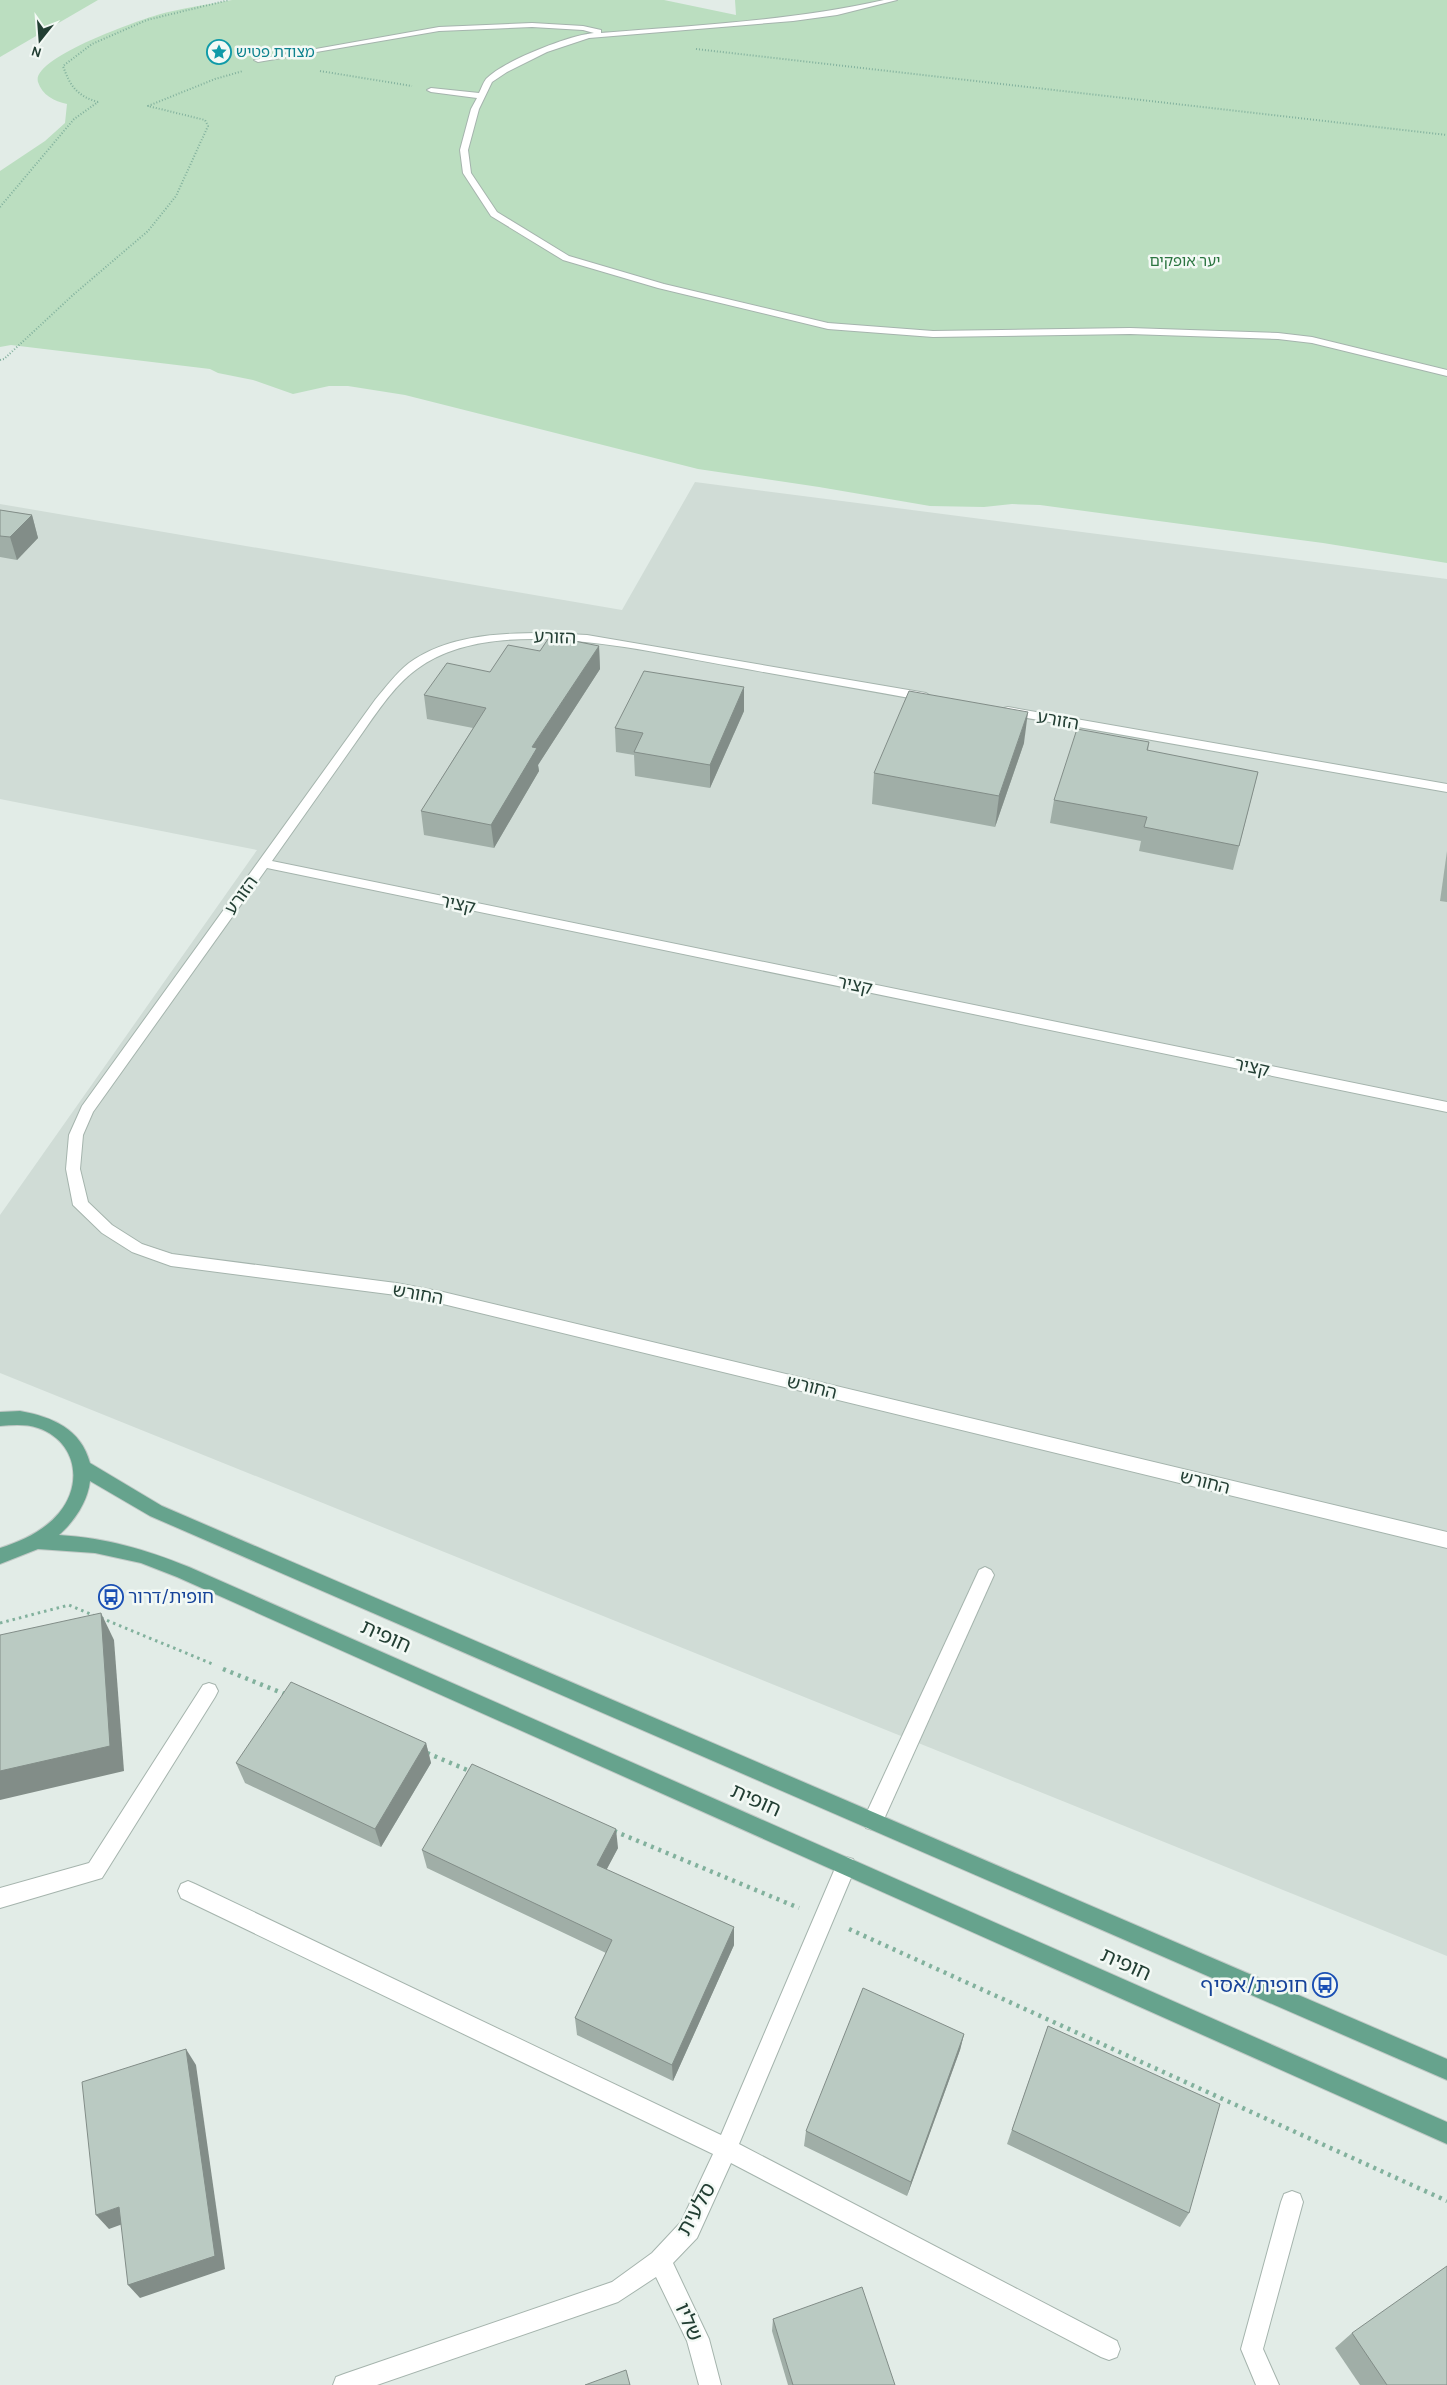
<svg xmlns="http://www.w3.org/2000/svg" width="1447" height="2385" viewBox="0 0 1447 2385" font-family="Karla,'Noto Sans Hebrew',sans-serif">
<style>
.built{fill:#d0dcd6}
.green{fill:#bbdec0}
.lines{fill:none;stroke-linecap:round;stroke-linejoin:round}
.minor-casing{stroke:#a5b4ad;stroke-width:2}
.major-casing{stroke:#c1c9c6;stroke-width:2}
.path-far2{stroke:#82b19d;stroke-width:2;stroke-dasharray:1 2;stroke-linecap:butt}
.path-far1{stroke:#82b19d;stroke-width:3;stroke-dasharray:2.5 4;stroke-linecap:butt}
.path{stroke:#82b19d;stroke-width:4.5;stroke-dasharray:3 5;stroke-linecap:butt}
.minor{fill:#fff;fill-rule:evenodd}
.major{fill:#66a38d;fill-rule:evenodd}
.wall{fill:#a0aea7}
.shaded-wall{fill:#828d88}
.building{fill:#bacac2;stroke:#828d88}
.labels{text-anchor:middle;stroke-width:5;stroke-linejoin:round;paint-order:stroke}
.far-culture-label{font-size:15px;fill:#0d838f;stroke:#f3f9f5;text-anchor:start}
.far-park-label{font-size:15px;fill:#2b7540;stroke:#f3f9f5}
.street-label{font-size:18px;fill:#223e33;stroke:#f3f9f5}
.transit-label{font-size:18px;fill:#164399;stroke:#f3f9f5;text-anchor:start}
.near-street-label{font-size:21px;fill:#223e33;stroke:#f3f9f5}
.near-transit-label{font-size:21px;fill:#164399;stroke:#f3f9f5;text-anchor:end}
</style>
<rect width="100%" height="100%" fill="#e2ece7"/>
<polygon class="built" points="695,482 1447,579 1447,1956 0,1373 0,1215 257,850 0,799 0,504 622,610"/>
<g class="green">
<polygon points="0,0 98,0 0,57"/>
<path d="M232 0H664L736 15 735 0H1447V563L1323 543 1040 505 1012 504 984 507 930 506 819 487 698 469 405 395 348 386H329L293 394 253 380 218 373 210 369 11 345 0 347V171L45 141 65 123 67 104C54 101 42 95 38 82 31 58 137 21 157 15 181 8 207 5 232 0Z"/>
</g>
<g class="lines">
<defs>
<g id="minor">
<path d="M884 0H897L837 15 793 21 589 38 547 52 507 72 492 82 479 109 468 150 471 173 497 212 569 256 664 284 828 323 933 331 1130 328 1278 333 1312 337 1447 370V376L1312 343 1278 339 1130 334 933 337 828 329 658 288 563 260 491 216 463 173 460 150 471 109 477 98 431 92 427 90 431 88 479 93C481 89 483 83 486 79 503 61 570 35 594 33L583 30 532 27 439 31 258 62 254 60 439 27 532 23 583 26 601 30V33C696 25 791 21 884 0Z"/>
<path d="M545 633 587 635 926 693 932 697 926 701C861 689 795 678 730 666 643 651 493 612 417 669 392 687 374 717 356 742 328 782 300 821 272 861L1447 1102V1112L267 868 93 1112 83 1135 80 1169 88 1202 112 1225 142 1244 172 1254 396 1283 443 1292 1447 1532V1548L443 1304 396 1295 171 1266 132 1252 102 1233 73 1205 66 1169 69 1135 82 1106 375 700C386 687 396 673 409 663 448 635 499 633 545 633Z"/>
<polygon points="1008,707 1447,784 1447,792 1004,714 1002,711 1004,708"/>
<polygon points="985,1567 991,1570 994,1575 880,1828 873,1830 866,1828 863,1821 866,1814 979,1570"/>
<polygon points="209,1683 215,1685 218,1691 215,1697 102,1878 0,1908 0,1888 89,1863 203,1685"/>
<polygon points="846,1857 853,1859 856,1866 739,2144 1117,2341 1120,2349 1117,2357 1109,2360 1101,2357 731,2163 697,2238 673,2263 709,2339 721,2385 699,2385 687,2341 656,2277 618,2302 377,2385 333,2385 336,2377 344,2374 612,2282 652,2253 681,2222 713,2154 181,1898 178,1891 181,1884 188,1881 195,1884 721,2135 839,1859"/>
<polygon points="1292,2191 1300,2194 1303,2202 1263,2349 1279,2385 1256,2385 1241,2349 1281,2202 1284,2194"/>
</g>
<path id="major" d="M20 1411C53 1417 81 1429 90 1463L162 1506 1447 2059V2080L150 1516 90 1481C88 1501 74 1522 59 1535 107 1538 144 1549 189 1567L1447 2122V2144L177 1577 141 1563 95 1553 38 1549 0 1564V1548C22 1541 44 1531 59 1513 84 1483 76 1441 38 1428 26 1424 13 1425 0 1426V1412Z"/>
</defs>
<use href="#minor" class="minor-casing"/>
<use href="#major" class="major-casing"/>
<g class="path-far2">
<polyline points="696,49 1447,135"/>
<polyline points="320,71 412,86"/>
<path d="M98 102C77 96 70 86 63 66L92 44 147 20 229 0"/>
<polyline points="0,207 74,119 98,102"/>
<polyline points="0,360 4,359 73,295 148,231 176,196 208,126 205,120 148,106 215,79 243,71"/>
</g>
<g class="path-far1">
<polyline points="101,1618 215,1665"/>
<polyline points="0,1623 69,1605 95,1616"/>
</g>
<g class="path">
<polyline points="223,1669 287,1695"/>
<polyline points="427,1753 472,1772"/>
<polyline points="614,1831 799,1908"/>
<polyline points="849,1929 1447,2201"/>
</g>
<use href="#minor" class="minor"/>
<use href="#major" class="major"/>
</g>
<g class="wall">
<polygon points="0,510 32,515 38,538 17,560 0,557"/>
<polygon points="599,646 600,669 538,765 539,771 494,848 424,835 421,811 473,728 427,719 424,695 490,672 540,651"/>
<polygon points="744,687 744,711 710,788 635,776 634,755 616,752 615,728"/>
<polygon points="1149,742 1148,751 1258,772 1233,870 1139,851 1141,841 1050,823 1054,800"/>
<polygon points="1024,743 995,827 872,804 874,773"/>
<polygon points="1447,851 1447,902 1440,901"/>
<polygon points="426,1743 431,1763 381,1847 245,1783 236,1763"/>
<polygon points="618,1848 606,1870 734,1927 734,1945 673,2081 577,2035 575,2018 606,1953 427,1868 422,1850"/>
<polygon points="1048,2026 1189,2213 1180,2227 1007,2144"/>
<polygon points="964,2034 960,2050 907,2196 804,2146 806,2131"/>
<polygon points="773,2319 895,2385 788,2385 772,2331"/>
<polygon points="1352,2333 1447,2385 1360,2385 1335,2348"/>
</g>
<g class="shaded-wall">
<polygon points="32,515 38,538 17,560 10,537"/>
<polygon points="599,646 600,669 538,765 539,771 494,848 491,825 532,747"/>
<polygon points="744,687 744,711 710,788 710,765"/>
<polygon points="1028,712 1024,743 995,827 999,796"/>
<polygon points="101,1613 114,1640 124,1771 0,1800 0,1771"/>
<polygon points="426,1743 431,1763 381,1847 375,1829"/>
<polygon points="616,1829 618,1848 599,1884 597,1865"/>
<polygon points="734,1927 734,1945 673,2081 672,2065"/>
<polygon points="964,2034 960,2050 907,2196 911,2182"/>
<polygon points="186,2049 196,2065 225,2269 140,2298 128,2285"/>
<polygon points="119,2207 131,2221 109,2229 96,2215"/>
</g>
<g class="building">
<polygon points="0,510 32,515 10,537 0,536"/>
<polygon points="550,636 599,646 532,747 537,748 491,825 421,811 486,708 424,695 447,663 490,672 508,645 540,651"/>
<polygon points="644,671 744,687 710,765 634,752 643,733 615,728"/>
<polygon points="909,691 1028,712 999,796 874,773"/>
<polygon points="1077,729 1149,742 1147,750 1258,772 1239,846 1144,827 1147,817 1054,800"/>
<polygon points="101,1613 110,1746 0,1771 0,1635"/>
<polygon points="291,1682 426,1743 375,1829 236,1763"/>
<polygon points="472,1764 616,1829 597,1865 734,1927 672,2065 575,2018 612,1940 422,1850"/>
<polygon points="863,1988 964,2034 911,2182 806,2131"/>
<polygon points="1048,2026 1220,2104 1189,2213 1012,2130"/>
<polygon points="186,2049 215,2256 128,2285 119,2207 96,2215 82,2082"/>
<polygon points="1447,2266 1447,2385 1387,2385 1352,2333"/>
<polygon points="862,2287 895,2385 793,2385 773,2319"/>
<polygon points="626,2370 630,2385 585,2385"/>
</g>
<defs>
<symbol id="sight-ring" viewBox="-11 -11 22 22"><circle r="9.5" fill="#f3f9f5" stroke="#0f9aa8" stroke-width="1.5"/><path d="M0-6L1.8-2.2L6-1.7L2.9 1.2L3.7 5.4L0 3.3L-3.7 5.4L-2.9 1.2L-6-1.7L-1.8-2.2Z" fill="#0f9aa8"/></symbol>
<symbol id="bus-ring" viewBox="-11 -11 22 22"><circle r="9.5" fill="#f3f9f5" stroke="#1a4fb4" stroke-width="1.5"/><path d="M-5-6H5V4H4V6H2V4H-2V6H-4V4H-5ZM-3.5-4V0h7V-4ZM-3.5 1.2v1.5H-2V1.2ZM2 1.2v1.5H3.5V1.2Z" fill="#1a4fb4"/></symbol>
</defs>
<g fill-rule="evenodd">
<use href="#sight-ring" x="205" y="38" width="28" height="28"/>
<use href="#bus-ring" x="97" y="1583" width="28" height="28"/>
<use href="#bus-ring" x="1311" y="1971" width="28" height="28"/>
</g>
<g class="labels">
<g class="far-culture-label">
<text x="236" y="57">מצודת פטיש</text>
</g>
<g class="far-park-label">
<text x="1185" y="266">יער אופקים</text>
</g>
<g class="street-label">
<text transform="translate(555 637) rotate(2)" y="6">הזורע</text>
<text transform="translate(1058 720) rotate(10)" y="6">הזורע</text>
<text transform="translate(241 895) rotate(-54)" y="6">הזורע</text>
<text transform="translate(458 904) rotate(12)" y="6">קציר</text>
<text transform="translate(855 985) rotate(12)" y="6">קציר</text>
<text transform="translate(1252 1067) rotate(12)" y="6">קציר</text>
<text transform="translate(418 1294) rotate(10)" y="6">החורש</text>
<text transform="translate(812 1387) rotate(14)" y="6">החורש</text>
<text transform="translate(1205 1482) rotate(14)" y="6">החורש</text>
</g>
<g class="transit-label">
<text x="128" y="1603">חופית/דרור</text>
</g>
<g class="near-street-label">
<text transform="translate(386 1636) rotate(24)" y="7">חופית</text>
<text transform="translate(756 1800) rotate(24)" y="7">חופית</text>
<text transform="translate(1126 1964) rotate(24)" y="7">חופית</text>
<text transform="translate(696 2209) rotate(-61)" y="7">סלעית</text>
<text transform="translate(689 2322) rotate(67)" y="7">שליו</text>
</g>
<g class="near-transit-label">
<text x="1308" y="1992">חופית/אסיף</text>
</g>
</g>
<g transform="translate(40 40) rotate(197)" stroke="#f3f9f5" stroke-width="4" paint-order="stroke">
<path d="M0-4L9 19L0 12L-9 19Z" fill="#223e33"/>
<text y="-8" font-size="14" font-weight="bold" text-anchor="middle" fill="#223e33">N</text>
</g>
</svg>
